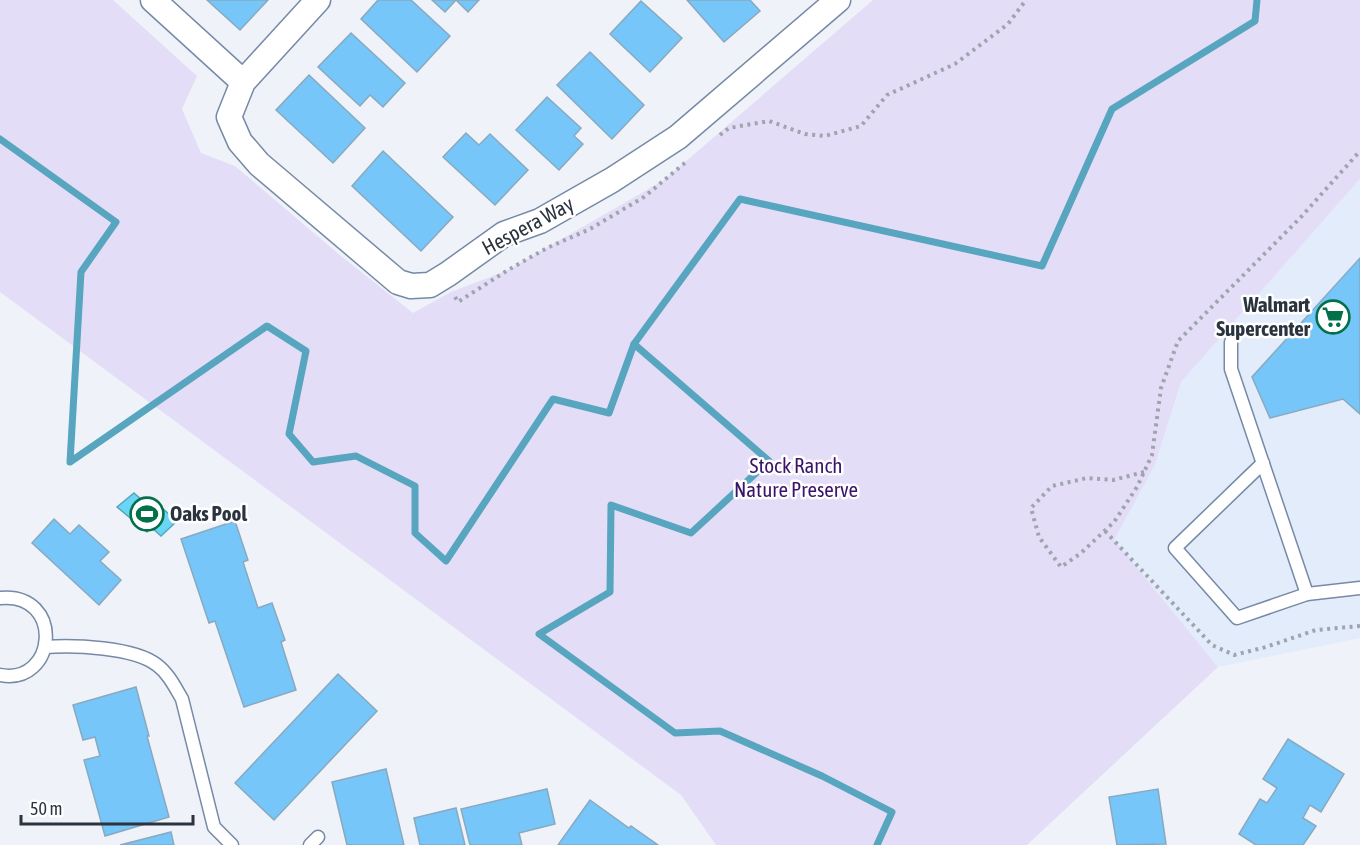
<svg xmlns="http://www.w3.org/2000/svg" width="1360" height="845" viewBox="0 0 1360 845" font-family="'Asap Condensed',sans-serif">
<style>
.built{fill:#e2ecfb}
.green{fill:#e4ddf7}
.water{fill:#6ad6f5;stroke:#57a5be;stroke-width:1.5}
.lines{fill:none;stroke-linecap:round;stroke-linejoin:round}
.stream{stroke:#57a5be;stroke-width:7}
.building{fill:#76c6fa;stroke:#88a9bf;stroke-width:1.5}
.lane-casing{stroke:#7689a6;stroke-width:15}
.street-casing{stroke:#7689a6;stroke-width:27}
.path{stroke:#9fa5ae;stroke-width:4;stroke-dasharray:3 4.5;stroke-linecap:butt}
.lane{stroke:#fff;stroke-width:12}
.street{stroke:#fff;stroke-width:24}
.labels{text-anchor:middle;stroke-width:5;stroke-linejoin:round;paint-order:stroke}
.street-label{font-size:21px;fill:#2b333f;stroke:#fff}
.poi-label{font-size:21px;font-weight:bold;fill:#2b333f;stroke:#fff;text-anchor:end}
.park-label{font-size:21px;fill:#3a146a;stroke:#fff}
</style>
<rect width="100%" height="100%" fill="#eff3f9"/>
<polygon class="built" points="1360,179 1360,638 1218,667 1112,542 1155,465 1181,382"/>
<polygon class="green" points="0,0 113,0 197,76 182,109 201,153 235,166 341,256 413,313 451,292 508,270 664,180 873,0 1360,0 1360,179 1181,382 1155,465 1114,540 1218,667 1027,845 716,845 681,795 0,292"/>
<polygon class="water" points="134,493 150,507 155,502 177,521 161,536 151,527 147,532 117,507"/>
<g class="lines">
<g class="stream">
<polyline points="0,139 116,222 81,272 70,462 267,326 306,351 289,434 313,462 356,456 415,486 415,533 446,561 553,399 609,413 634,344 740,199 1042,266 1112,109 1255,21 1257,0"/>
<polyline points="634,344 769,461 691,533 611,505 610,592 539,634 675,733 720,731 822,776 892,812 877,845"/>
</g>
</g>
<g class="building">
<polygon points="207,0 268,0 240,30"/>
<polygon points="378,0 411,0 450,36 417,72 361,19"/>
<polygon points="432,0 479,0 468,12 456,0 445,12"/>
<polygon points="687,0 750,0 760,11 724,42"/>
<polygon points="641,1 682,38 650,72 610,34"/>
<polygon points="351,33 405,83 383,107 370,95 360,106 318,67"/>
<polygon points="590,52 644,105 612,139 557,85"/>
<polygon points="309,75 365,128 333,163 276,110"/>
<polygon points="547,97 581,128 574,136 583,144 559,170 516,130"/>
<polygon points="466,133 479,145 490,134 528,170 495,205 443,157"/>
<polygon points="383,151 453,217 421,251 352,186"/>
<polygon points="1360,258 1360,414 1343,399 1270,418 1252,377"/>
<polygon points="54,519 70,534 79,525 109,552 100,561 121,580 99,605 32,543"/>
<polygon points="235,521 248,560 243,562 258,608 272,603 285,640 281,642 296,690 244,707 215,621 209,623 181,539"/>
<polygon points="338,674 377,711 274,820 235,783"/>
<polygon points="136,687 149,736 147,736 169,817 105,836 84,760 100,756 95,737 83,740 73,705"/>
<polygon points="1288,739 1344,774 1321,812 1310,805 1303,818 1316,826 1303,845 1256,845 1239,834 1260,799 1267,803 1277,788 1263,779"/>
<polygon points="386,769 404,845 347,845 332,782"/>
<polygon points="547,789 555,824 519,833 522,845 470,845 461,809"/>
<polygon points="1158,789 1166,844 1117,845 1109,797"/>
<polygon points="590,800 629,828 631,826 658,845 558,845"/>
<polygon points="456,808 465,845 420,845 414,818"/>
<polygon points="171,832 174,845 120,845"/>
</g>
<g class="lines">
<defs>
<g id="lane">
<polyline points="1231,342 1231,369 1307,594"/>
<polyline points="1263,463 1175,548 1237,618 1307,594 1360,588"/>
<path d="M0 598C65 592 57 686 0 675"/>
<path d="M45 647C74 645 134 647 157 665 168 673 175 687 182 699L214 827 232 845"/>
<polyline points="310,845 318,837"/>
</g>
<g id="street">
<polyline points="153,0 243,82"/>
<polyline points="318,0 243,82 229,117 240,142 259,164 398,282 411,286 430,285 448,274 504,234 540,221 612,180 678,137 838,0"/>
</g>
</defs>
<use href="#lane" class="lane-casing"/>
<use href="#street" class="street-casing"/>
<g class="path">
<polyline points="720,135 729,128 769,121 805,134 825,136 861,126 887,95 955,64 1008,24 1026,0"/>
<polyline points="455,297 458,302 508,270 547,248 590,229 644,197 686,162"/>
<polyline points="1144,472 1113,480 1087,478 1052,486 1031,508 1039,537 1061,567 1081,553 1114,522 1137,487 1152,455 1161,388 1178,341 1301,217 1360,151"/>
<polyline points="1105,531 1212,645 1234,655 1266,647 1316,630 1360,626"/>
</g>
<use href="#lane" class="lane"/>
<use href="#street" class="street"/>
</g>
<defs>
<symbol id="supermarket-ring" viewBox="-11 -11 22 22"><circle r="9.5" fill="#fff" stroke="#027048" stroke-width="1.5"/><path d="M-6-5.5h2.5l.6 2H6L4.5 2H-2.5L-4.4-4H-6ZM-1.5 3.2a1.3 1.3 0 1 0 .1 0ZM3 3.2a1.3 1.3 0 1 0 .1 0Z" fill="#027048"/></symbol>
<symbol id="stadium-ring" viewBox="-11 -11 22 22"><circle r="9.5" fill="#fff" stroke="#027048" stroke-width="1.5"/><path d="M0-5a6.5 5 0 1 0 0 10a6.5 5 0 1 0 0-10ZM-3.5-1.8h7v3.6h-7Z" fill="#027048"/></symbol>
</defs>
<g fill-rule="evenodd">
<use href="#supermarket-ring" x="1314" y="298" width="38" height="38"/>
<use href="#stadium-ring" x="128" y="495" width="38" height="38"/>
</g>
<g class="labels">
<g class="street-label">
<text transform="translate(528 226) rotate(-28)" y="7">Hespera Way</text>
</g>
<g class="poi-label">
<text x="1310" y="312">Walmart<tspan x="1310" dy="24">Supercenter</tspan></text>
<text x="170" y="521" text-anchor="start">Oaks Pool</text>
</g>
<g class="park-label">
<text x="796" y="473">Stock Ranch<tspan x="796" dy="24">Nature Preserve</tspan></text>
</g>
</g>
<path d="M21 815v9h172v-9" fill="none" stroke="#2b333f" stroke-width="3"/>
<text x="30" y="815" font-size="18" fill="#2b333f" stroke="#ffffff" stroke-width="4.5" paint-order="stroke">50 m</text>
</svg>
